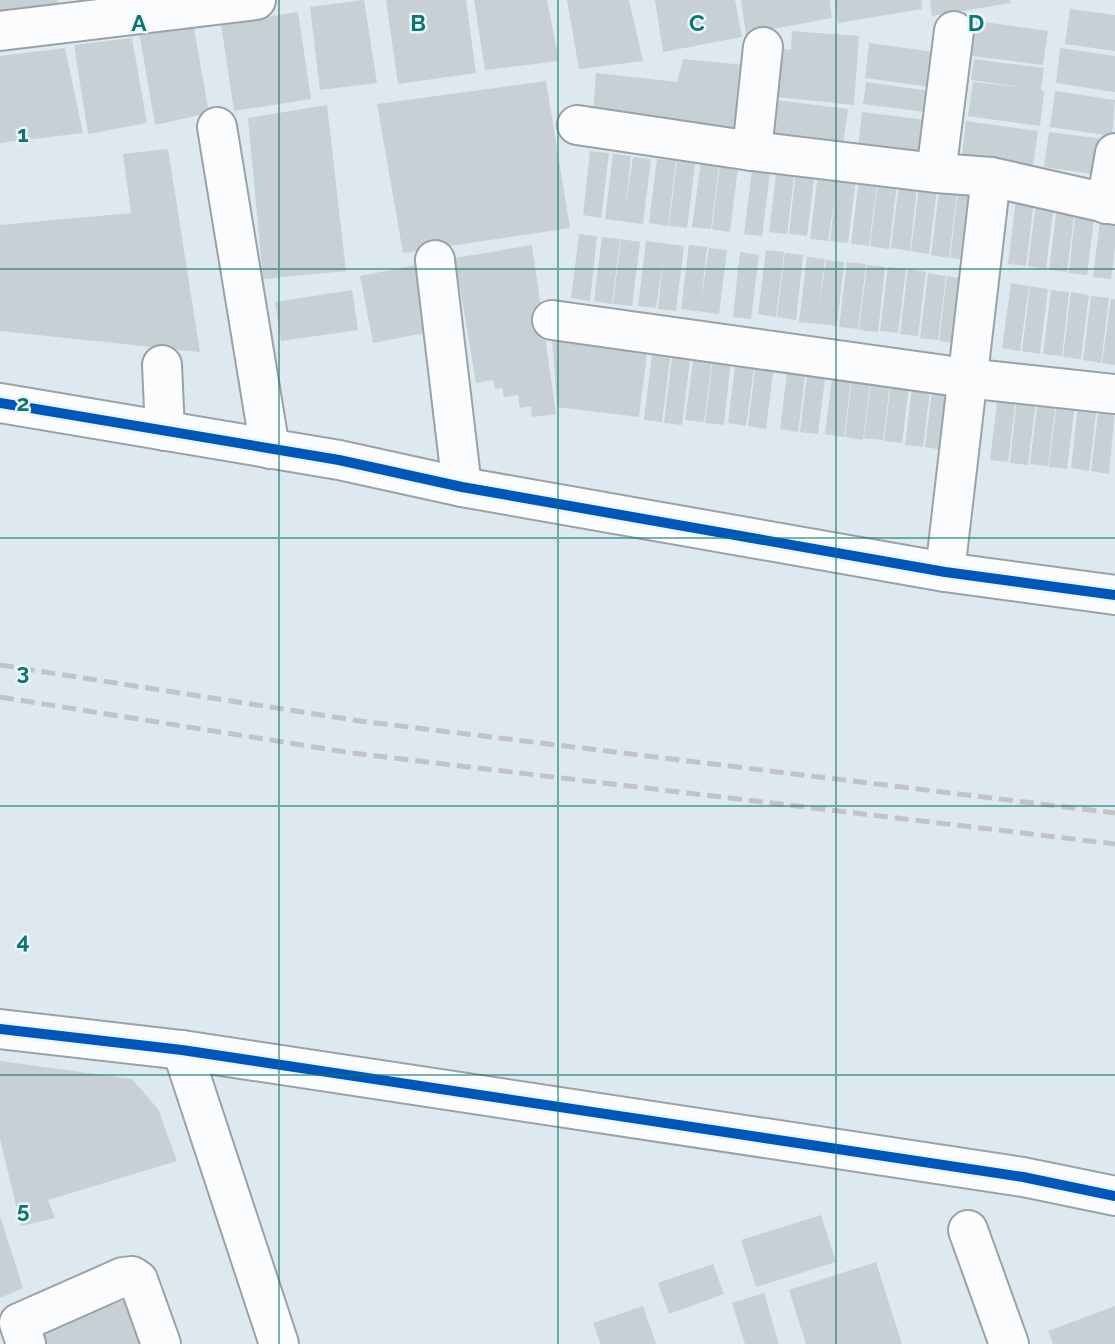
<svg xmlns="http://www.w3.org/2000/svg" width="1115" height="1344" viewBox="0 0 1115 1344" font-family="Raleway,sans-serif">
<style>
.building{fill:#c7d0d4}
.lines{fill:none;stroke-linecap:round;stroke-linejoin:round}
.minor-casing{stroke:#9aa2a7;stroke-width:42}
.minor{stroke:#fafcfd;stroke-width:38}
.rail{stroke:#c1c3c5;stroke-width:5;stroke-dasharray:14 7;stroke-linecap:butt}
.cycleway-casing{stroke:#ebf5fc;stroke-width:15}
.cycleway{stroke:#0057b8;stroke-width:10}
.grid{fill:none;stroke:#0f766e;stroke-width:2;stroke-opacity:0.55}
.grid-label{font-size:23px;text-anchor:middle;font-weight:bold;fill:#0f766e;stroke:#ebf5fc;stroke-width:5;stroke-linejoin:round;paint-order:stroke}
</style>
<rect width="100%" height="100%" fill="#dee8ef"/>
<g class="building">
<polygon points="0,0 58,0 58,4 0,11"/>
<polygon points="364,0 377,83 320,90 310,7"/>
<polygon points="386,0 466,0 476,73 398,84"/>
<polygon points="474,0 547,0 559,61 485,70"/>
<polygon points="567,0 629,0 643,61 579,69"/>
<polygon points="655,0 735,0 742,37 663,52"/>
<polygon points="741,0 830,0 832,18 746,34"/>
<polygon points="835,0 921,0 922,9 838,23"/>
<polygon points="930,0 1010,0 1011,3 932,16"/>
<polygon points="1070,9 1115,15 1115,51 1065,44"/>
<polygon points="298,12 311,99 234,111 221,24"/>
<polygon points="976,21 1048,31 1043,65 972,56"/>
<polygon points="193,23 209,113 155,125 139,31"/>
<polygon points="792,31 859,36 854,105 767,96 772,47 791,50"/>
<polygon points="132,38 147,123 88,134 74,45"/>
<polygon points="869,43 941,53 937,88 865,78"/>
<polygon points="65,48 83,133 0,143 0,56"/>
<polygon points="1060,48 1115,56 1115,92 1056,83"/>
<polygon points="683,59 745,65 741,132 593,113 596,73 677,82"/>
<polygon points="974,59 1044,68 1041,90 1044,91 1040,126 968,116 973,82 1026,88 971,80"/>
<polygon points="546,81 570,228 403,253 377,104"/>
<polygon points="866,82 936,92 933,113 863,104"/>
<polygon points="1055,91 1115,100 1112,136 1050,127"/>
<polygon points="776,100 848,109 843,145 772,135"/>
<polygon points="327,105 346,271 263,279 248,118"/>
<polygon points="862,112 934,121 929,156 858,147"/>
<polygon points="966,121 1038,131 1033,166 962,156"/>
<polygon points="1049,132 1111,140 1106,176 1044,167"/>
<polygon points="168,149 200,352 0,331 0,225 131,213 123,154"/>
<polygon points="590,151 609,153 601,218 583,215"/>
<polygon points="613,154 631,156 625,210 633,157 651,159 643,224 605,219"/>
<polygon points="657,159 676,161 668,226 649,223"/>
<polygon points="677,161 695,164 687,228 669,226"/>
<polygon points="701,162 719,165 711,229 692,227"/>
<polygon points="720,165 738,167 730,232 712,229"/>
<polygon points="777,167 795,169 787,234 769,232"/>
<polygon points="752,170 770,172 762,236 744,234"/>
<polygon points="796,170 815,172 807,236 789,234"/>
<polygon points="818,174 856,179 848,243 830,241 835,197 828,241 810,239"/>
<polygon points="859,179 877,182 869,246 851,244"/>
<polygon points="878,182 897,184 889,249 870,246"/>
<polygon points="899,184 917,186 910,251 891,248"/>
<polygon points="919,187 937,189 929,254 911,251"/>
<polygon points="939,191 957,193 949,258 931,255"/>
<polygon points="958,193 976,196 969,260 950,258"/>
<polygon points="1016,199 1034,201 1026,266 1008,264"/>
<polygon points="1036,202 1054,204 1046,269 1028,266"/>
<polygon points="1057,206 1075,208 1067,272 1049,270"/>
<polygon points="1076,208 1095,211 1087,275 1069,273"/>
<polygon points="1101,212 1115,214 1115,248 1111,279 1093,277"/>
<polygon points="579,234 597,236 590,301 571,298"/>
<polygon points="602,237 620,239 612,304 594,301"/>
<polygon points="621,239 640,242 632,306 613,304"/>
<polygon points="646,241 684,246 676,311 658,309 664,255 656,308 638,306"/>
<polygon points="532,245 556,414 532,417 531,406 520,408 518,395 504,397 502,388 495,389 493,380 476,383 455,258"/>
<polygon points="689,245 707,247 701,301 709,248 727,250 719,314 681,309"/>
<polygon points="766,250 784,252 776,317 758,314"/>
<polygon points="740,252 759,255 751,319 733,317"/>
<polygon points="785,253 803,255 796,320 777,317"/>
<polygon points="807,257 825,259 818,313 826,260 844,262 837,326 799,322"/>
<polygon points="847,262 866,264 858,329 839,327"/>
<polygon points="416,265 430,332 373,343 360,276"/>
<polygon points="867,265 885,267 878,332 859,330"/>
<polygon points="888,267 906,269 898,333 880,331"/>
<polygon points="908,269 926,272 918,336 900,334"/>
<polygon points="928,273 946,276 938,340 920,338"/>
<polygon points="947,276 965,279 957,343 939,341"/>
<polygon points="1011,283 1029,286 1020,351 1002,348"/>
<polygon points="1030,286 1048,289 1040,354 1022,351"/>
<polygon points="352,290 358,330 281,341 275,302"/>
<polygon points="1051,290 1069,292 1062,356 1043,354"/>
<polygon points="1071,292 1089,295 1081,359 1063,357"/>
<polygon points="1091,296 1109,298 1101,363 1083,360"/>
<polygon points="1111,299 1115,299 1115,365 1102,363"/>
<polygon points="552,335 647,353 639,417 557,407"/>
<polygon points="652,355 670,358 662,422 644,420"/>
<polygon points="694,355 712,358 704,422 685,420"/>
<polygon points="672,358 690,360 682,425 664,423"/>
<polygon points="713,358 731,360 724,425 705,423"/>
<polygon points="736,358 755,361 746,426 728,423"/>
<polygon points="756,361 774,364 766,429 748,426"/>
<polygon points="788,365 806,367 798,432 780,429"/>
<polygon points="808,368 826,370 818,434 800,432"/>
<polygon points="833,370 852,372 844,437 825,434"/>
<polygon points="853,372 871,375 863,440 845,437"/>
<polygon points="872,373 891,376 883,440 864,438"/>
<polygon points="892,376 910,378 902,443 884,441"/>
<polygon points="913,380 931,382 923,447 905,445"/>
<polygon points="933,383 951,385 943,450 925,447"/>
<polygon points="998,396 1016,398 1008,462 990,460"/>
<polygon points="1017,398 1036,400 1028,465 1010,463"/>
<polygon points="1038,399 1056,401 1048,466 1030,464"/>
<polygon points="1057,402 1075,404 1067,469 1049,467"/>
<polygon points="1078,404 1097,406 1089,471 1071,468"/>
<polygon points="1099,406 1115,409 1109,474 1091,471"/>
<polygon points="0,1061 132,1079 158,1109 177,1161 48,1200 55,1218 21,1226 0,1139"/>
<polygon points="821,1215 836,1262 756,1287 741,1240"/>
<polygon points="0,1216 23,1288 0,1298"/>
<polygon points="876,1262 902,1344 806,1344 789,1290"/>
<polygon points="713,1264 724,1294 669,1314 658,1283"/>
<polygon points="764,1293 779,1344 745,1344 732,1303"/>
<polygon points="141,1295 157,1344 34,1344 30,1332"/>
<polygon points="643,1306 656,1344 601,1344 593,1323"/>
<polygon points="1115,1306 1115,1344 1053,1344 1048,1331"/>
</g>
<g class="lines">
<defs>
<g id="minor">
<polyline points="0,31 256,0"/>
<polyline points="577,125 752,151 936,173 991,177 1115,205"/>
<polyline points="217,127 270,449"/>
<polyline points="752,151 763,47"/>
<polyline points="936,173 954,31"/>
<polyline points="1106,204 1115,153"/>
<polyline points="435,260 462,487"/>
<polyline points="552,320 966,378 1115,394"/>
<polyline points="162,365 165,431"/>
<polyline points="0,403 339,460 462,487 945,572 1115,595"/>
<polyline points="945,572 991,177"/>
<polyline points="0,1029 182,1050 1023,1177 1115,1196"/>
<polyline points="182,1050 279,1344"/>
<polyline points="968,1230 1009,1344"/>
<polyline points="26,1344 19,1323 123,1277 132,1276 138,1280 161,1344"/>
</g>
</defs>
<use href="#minor" class="minor-casing"/>
<use href="#minor" class="minor"/>
<g class="rail">
<polyline points="0,665 360,721 1115,813"/>
<polyline points="0,697 352,753 1115,844"/>
</g>
<defs>
<g id="cycleway">
<polyline points="0,403 339,460 462,487 945,572 1115,595"/>
<polyline points="0,1029 182,1050 1023,1177 1115,1196"/>
</g>
</defs>
<use href="#cycleway" class="cycleway-casing"/>
<use href="#cycleway" class="cycleway"/>
</g>
<path class="grid" d="M279 0V1344M558 0V1344M836 0V1344M0 269H1115M0 538H1115M0 806H1115M0 1075H1115"/>
<g class="grid-label">
<text x="139" y="31">A</text>
<text x="418" y="31">B</text>
<text x="697" y="31">C</text>
<text x="976" y="31">D</text>
<text x="23" y="142">1</text>
<text x="23" y="411">2</text>
<text x="23" y="680">3</text>
<text x="23" y="949">4</text>
<text x="23" y="1218">5</text>
</g>
</svg>
